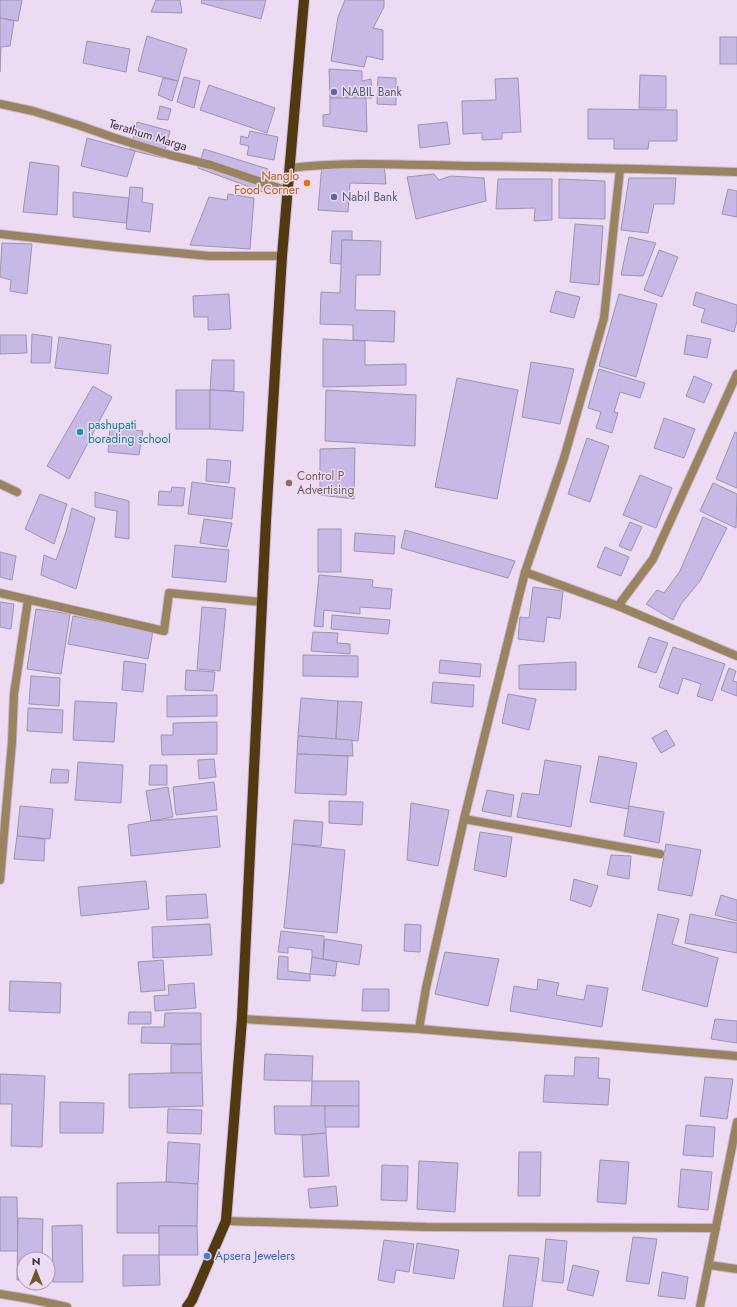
<svg xmlns="http://www.w3.org/2000/svg" width="737" height="1307" viewBox="0 0 737 1307" font-family="Jost,sans-serif">
<style>
.building{fill:#c7b8e5;stroke:#9d94ae}
.lines{fill:none;stroke-linecap:round;stroke-linejoin:round}
.lane-casing{stroke:#c9b9cf;stroke-width:10}
.street-casing{stroke:#c9b9cf;stroke-width:10}
.primary-casing{stroke:#c9b9cf;stroke-width:12}
.lane{stroke:#9a8360;stroke-width:8}
.street{stroke:#9a8360;stroke-width:8}
.primary{stroke:#513911;stroke-width:10}
.service-dot{fill:#5c6f8a;stroke:#eddbf4;stroke-width:1.5}
.food-dot{fill:#e8710a;stroke:#eddbf4;stroke-width:1.5}
.culture-dot{fill:#0f9aa8;stroke:#eddbf4;stroke-width:1.5}
.education-dot{fill:#8d6e63;stroke:#eddbf4;stroke-width:1.5}
.shop-dot{fill:#3f7fe0;stroke:#eddbf4;stroke-width:1.5}
.labels{text-anchor:middle;stroke-width:3;stroke-linejoin:round;paint-order:stroke}
.service-label{font-size:12px;fill:#4e5e75;stroke:#eddbf4;text-anchor:start}
.street-label{font-size:12px;fill:#37303a;stroke:#eddbf4}
.food-label{font-size:12px;fill:#c56008;stroke:#eddbf4;text-anchor:end}
.culture-label{font-size:12px;fill:#0d838f;stroke:#eddbf4;text-anchor:start}
.education-label{font-size:12px;fill:#785e54;stroke:#eddbf4;text-anchor:start}
.shop-label{font-size:12px;fill:#366cbe;stroke:#eddbf4;text-anchor:start}
</style>
<rect width="100%" height="100%" fill="#eddbf4"/>
<g class="building">
<polygon points="0,0 22,0 18,21 0,18"/>
<polygon points="156,0 180,0 182,13 151,12"/>
<polygon points="202,0 266,0 261,19 201,3"/>
<polygon points="345,0 384,0 384,7 373,28 383,30 383,60 367,56 364,67 331,61 338,17"/>
<polygon points="0,18 14,21 10,46 1,47 0,72"/>
<polygon points="147,36 187,49 178,81 138,71"/>
<rect x="720" y="37" width="17" height="27"/>
<polygon points="87,41 130,49 126,72 83,63"/>
<polygon points="329,69 362,71 362,81 371,79 372,98 330,98"/>
<polygon points="640,75 666,76 666,108 639,108"/>
<polygon points="184,77 200,81 194,108 177,102"/>
<polygon points="378,77 396,78 396,105 377,104"/>
<polygon points="163,78 178,81 172,101 158,95"/>
<polygon points="518,78 521,132 502,133 502,139 482,140 482,133 463,134 462,101 496,100 495,79"/>
<polygon points="209,85 275,108 267,133 200,110"/>
<polygon points="330,98 366,98 367,132 323,126 323,115 330,114"/>
<polygon points="160,106 171,109 168,120 157,119"/>
<polygon points="588,109 677,110 677,141 649,141 648,149 614,149 614,139 588,139"/>
<polygon points="137,122 170,131 163,158 130,150"/>
<polygon points="447,122 450,144 420,148 418,125"/>
<polygon points="250,131 278,137 274,160 247,155 249,146 240,144 241,136 248,138"/>
<polygon points="87,138 135,151 127,177 81,166"/>
<polygon points="204,149 268,169 266,193 198,168"/>
<polygon points="30,162 59,166 57,215 23,212"/>
<polygon points="322,164 384,165 386,184 350,183 348,212 318,210"/>
<polygon points="434,174 439,180 451,176 484,178 486,201 416,219 407,177"/>
<polygon points="629,178 676,178 674,204 654,204 648,233 621,230"/>
<polygon points="498,179 552,179 552,220 534,221 535,208 496,209"/>
<polygon points="559,179 605,181 605,219 559,218"/>
<polygon points="130,187 143,188 142,202 153,204 150,232 126,229"/>
<polygon points="728,189 737,191 737,217 722,214"/>
<polygon points="73,192 129,198 126,223 73,217"/>
<polygon points="228,194 254,198 250,249 190,245 209,197 227,200"/>
<polygon points="575,224 603,226 599,285 570,282"/>
<polygon points="332,231 352,231 352,240 342,240 341,264 330,263"/>
<polygon points="629,237 656,243 643,276 621,275"/>
<polygon points="342,240 381,241 380,275 356,275 355,310 395,311 394,342 353,340 353,325 320,324 321,292 340,293"/>
<polygon points="2,243 32,244 27,294 10,291 11,280 0,277"/>
<polygon points="659,250 678,257 662,297 644,290"/>
<polygon points="556,291 580,297 574,318 550,312"/>
<polygon points="696,292 737,305 737,321 734,332 701,322 705,309 693,305"/>
<polygon points="229,294 231,329 208,330 208,317 194,317 193,296"/>
<polygon points="619,294 657,304 636,377 599,366"/>
<polygon points="32,334 52,337 50,363 31,363"/>
<polygon points="0,335 26,335 27,353 0,354"/>
<polygon points="687,335 711,339 707,358 684,354"/>
<polygon points="59,337 111,345 108,374 55,368"/>
<polygon points="323,339 365,341 365,365 406,364 406,385 323,387"/>
<polygon points="212,360 234,360 234,391 210,390"/>
<polygon points="531,362 574,369 560,424 522,417"/>
<polygon points="599,369 645,383 640,398 620,392 614,412 618,413 612,433 596,428 601,412 588,408"/>
<polygon points="694,376 712,384 704,403 686,396"/>
<polygon points="457,378 518,390 497,499 435,487"/>
<polygon points="93,386 112,397 69,479 47,466"/>
<rect x="176" y="390" width="34" height="39"/>
<polygon points="210,390 244,392 243,431 210,429"/>
<polygon points="326,390 416,395 415,446 325,441"/>
<polygon points="664,418 695,429 684,458 654,448"/>
<polygon points="110,428 143,431 139,455 108,452"/>
<polygon points="735,432 737,433 737,488 716,479"/>
<polygon points="587,438 609,446 590,502 568,494"/>
<polygon points="355,448 354,499 320,495 320,449"/>
<polygon points="207,459 231,461 229,483 206,481"/>
<polygon points="640,475 672,488 656,528 623,515"/>
<polygon points="192,482 235,488 232,519 188,514"/>
<polygon points="713,483 737,494 736,528 700,511"/>
<polygon points="172,487 185,488 183,506 158,505 159,491 171,492"/>
<polygon points="95,492 129,501 129,539 115,537 117,511 95,507"/>
<polygon points="40,494 67,504 54,544 25,529"/>
<polygon points="72,508 95,518 76,589 41,575 44,555 56,560 66,532"/>
<polygon points="703,517 727,528 700,581 681,604 673,620 646,604 657,590 664,593 680,571"/>
<polygon points="204,519 232,523 227,547 200,543"/>
<polygon points="630,522 642,527 631,551 619,546"/>
<rect x="318" y="529" width="23" height="43"/>
<polygon points="405,530 515,561 508,578 401,548"/>
<polygon points="355,533 395,536 394,554 354,551"/>
<polygon points="175,545 229,550 226,582 172,577"/>
<polygon points="605,547 629,557 621,576 597,567"/>
<polygon points="0,552 16,556 12,580 0,577"/>
<polygon points="319,575 373,580 372,587 392,589 390,609 360,607 360,614 324,610 323,627 314,626"/>
<polygon points="533,587 563,591 560,619 547,617 544,642 518,639 520,617 529,618"/>
<polygon points="0,602 14,604 11,629 0,627"/>
<polygon points="202,607 226,609 220,671 197,669"/>
<polygon points="36,609 70,614 61,674 27,669"/>
<polygon points="332,615 390,620 388,634 331,629"/>
<polygon points="73,616 153,631 148,659 68,644"/>
<polygon points="313,632 338,633 337,643 350,644 350,654 311,651"/>
<polygon points="649,637 668,643 656,673 638,667"/>
<polygon points="673,647 725,664 712,701 697,696 701,684 683,678 678,694 659,687"/>
<polygon points="303,655 358,656 358,677 303,676"/>
<polygon points="440,660 481,664 480,677 439,673"/>
<polygon points="124,661 146,664 143,692 122,690"/>
<polygon points="576,662 576,690 519,689 519,665"/>
<polygon points="729,668 736,671 733,681 737,682 737,696 721,690"/>
<polygon points="186,670 215,672 213,691 185,690"/>
<polygon points="31,676 60,678 59,706 29,704"/>
<polygon points="433,682 474,685 473,707 431,703"/>
<polygon points="508,694 536,699 529,730 502,723"/>
<polygon points="217,695 217,716 167,717 167,696"/>
<polygon points="301,698 338,701 336,739 298,736"/>
<polygon points="75,701 117,703 114,742 73,740"/>
<polygon points="338,701 362,702 358,741 336,739"/>
<polygon points="28,708 63,710 62,733 27,731"/>
<polygon points="217,722 217,754 162,755 161,735 173,735 173,723"/>
<polygon points="666,730 675,745 661,753 652,738"/>
<polygon points="298,736 352,740 353,756 297,754"/>
<polygon points="297,754 348,756 346,795 295,793"/>
<polygon points="599,756 637,763 628,809 590,802"/>
<polygon points="214,759 216,777 199,779 198,760"/>
<polygon points="545,760 581,766 571,827 517,817 522,793 539,795"/>
<polygon points="78,762 123,765 121,803 75,800"/>
<polygon points="150,765 167,765 167,785 149,785"/>
<polygon points="52,769 69,770 68,783 50,783"/>
<polygon points="214,782 217,810 176,815 173,787"/>
<polygon points="168,787 173,817 151,821 146,791"/>
<polygon points="487,790 514,795 511,817 482,811"/>
<polygon points="329,801 363,802 362,825 329,823"/>
<polygon points="411,803 449,810 438,866 407,860"/>
<polygon points="20,806 53,809 50,839 17,836"/>
<polygon points="629,806 664,812 659,843 624,836"/>
<polygon points="217,816 220,847 131,856 128,825 151,821"/>
<polygon points="294,820 323,822 321,846 292,844"/>
<polygon points="480,832 512,837 506,877 474,870"/>
<polygon points="17,836 45,839 44,861 14,859"/>
<polygon points="292,844 345,850 337,933 284,928"/>
<polygon points="666,844 701,850 692,896 658,890"/>
<polygon points="611,855 631,856 629,879 607,875"/>
<polygon points="574,879 598,886 591,907 570,900"/>
<polygon points="146,881 149,909 81,916 78,887"/>
<polygon points="206,894 208,918 167,920 166,896"/>
<polygon points="721,895 737,900 737,921 715,915"/>
<polygon points="658,914 679,919 672,944 718,958 707,1007 642,990"/>
<polygon points="690,914 737,923 737,953 685,943"/>
<polygon points="210,924 212,955 153,958 152,927"/>
<polygon points="405,924 421,925 420,952 404,951"/>
<polygon points="281,931 324,936 323,959 312,957 312,950 288,947 288,953 278,952"/>
<polygon points="325,939 362,945 359,965 323,959"/>
<polygon points="445,952 499,959 488,1006 435,994"/>
<polygon points="279,956 288,957 288,971 310,974 310,981 277,979"/>
<polygon points="312,957 337,962 335,976 310,974"/>
<polygon points="163,960 165,990 141,992 138,962"/>
<polygon points="538,979 559,983 556,995 584,1000 587,985 608,988 602,1027 510,1011 514,986 537,990"/>
<polygon points="10,981 61,983 60,1013 9,1011"/>
<polygon points="194,983 196,1008 155,1011 154,996 169,995 168,985"/>
<polygon points="363,989 389,989 389,1011 362,1011"/>
<polygon points="129,1012 151,1012 151,1024 128,1024"/>
<polygon points="165,1013 201,1013 201,1044 141,1043 142,1027 164,1027"/>
<polygon points="715,1019 737,1021 737,1043 711,1039"/>
<polygon points="201,1044 202,1073 171,1073 171,1045"/>
<polygon points="265,1054 313,1056 312,1081 264,1080"/>
<polygon points="575,1057 599,1058 598,1078 610,1079 608,1105 543,1102 545,1075 574,1076"/>
<polygon points="171,1073 202,1073 203,1106 129,1108 129,1074"/>
<polygon points="0,1074 45,1076 42,1147 11,1146 12,1104 0,1104"/>
<polygon points="705,1077 733,1079 727,1119 700,1116"/>
<polygon points="312,1081 359,1081 359,1106 311,1106"/>
<polygon points="60,1102 104,1103 103,1133 60,1133"/>
<polygon points="274,1106 325,1106 326,1133 302,1135 275,1134"/>
<rect x="325" y="1106" width="34" height="21"/>
<polygon points="168,1109 202,1110 201,1134 167,1133"/>
<polygon points="686,1125 715,1127 713,1157 683,1155"/>
<polygon points="326,1133 329,1176 304,1177 302,1135"/>
<polygon points="168,1142 200,1144 198,1184 166,1182"/>
<polygon points="519,1152 541,1152 540,1196 518,1196"/>
<polygon points="600,1160 629,1162 626,1204 597,1202"/>
<polygon points="419,1161 458,1163 455,1212 417,1209"/>
<polygon points="382,1165 408,1166 407,1201 381,1200"/>
<polygon points="681,1169 712,1172 708,1210 678,1207"/>
<polygon points="166,1182 198,1184 197,1226 159,1226 159,1233 117,1233 117,1183"/>
<polygon points="336,1186 338,1206 310,1208 308,1189"/>
<polygon points="0,1197 17,1197 18,1251 0,1251"/>
<polygon points="18,1218 43,1219 42,1259 24,1259 24,1280 17,1280"/>
<polygon points="82,1225 83,1282 53,1282 52,1226"/>
<polygon points="159,1226 197,1226 198,1255 159,1255"/>
<polygon points="633,1237 657,1239 649,1284 626,1281"/>
<polygon points="546,1239 567,1241 563,1283 542,1281"/>
<polygon points="384,1240 414,1244 409,1272 396,1270 394,1283 378,1280"/>
<polygon points="417,1243 459,1250 454,1279 413,1273"/>
<polygon points="123,1255 159,1255 160,1285 123,1286"/>
<polygon points="509,1255 539,1258 532,1307 503,1307"/>
<polygon points="573,1265 599,1271 593,1296 567,1290"/>
<polygon points="662,1272 688,1277 685,1299 658,1296"/>
</g>
<g class="lines">
<defs>
<polyline id="lane" points="0,484 17,492"/>
<g id="street">
<polyline points="0,104 33,111 78,125 115,138 170,155 211,165 288,191"/>
<path d="M290 168C348 161 407 165 465 166 556 167 646 169 737 172"/>
<polyline points="0,234 115,247 209,256 282,256"/>
<polyline points="525,572 618,606 737,656"/>
<polyline points="0,593 164,631 169,593 262,602"/>
<polyline points="618,606 653,559 737,374"/>
<polyline points="464,819 660,854"/>
<polyline points="0,880 12,742 14,694 28,600"/>
<polyline points="242,1019 419,1029 737,1056"/>
<polyline points="419,1029 426,988 464,819 525,572 564,458 604,318 620,169"/>
<polyline points="226,1221 427,1227 716,1228"/>
<polyline points="709,1265 737,1269"/>
<polyline points="0,1294 30,1299 67,1307"/>
<polyline points="700,1307 737,1122"/>
</g>
<polyline id="primary" points="187,1307 192,1300 226,1221 242,1019 266,520 282,256 304,0"/>
</defs>
<use href="#lane" class="lane-casing"/>
<use href="#street" class="street-casing"/>
<use href="#primary" class="primary-casing"/>
<use href="#lane" class="lane"/>
<use href="#street" class="street"/>
<use href="#primary" class="primary"/>
</g>
<g class="service-dot">
<circle cx="334" cy="92" r="4"/>
<circle cx="334" cy="197" r="4"/>
</g>
<circle class="food-dot" cx="307" cy="183" r="4"/>
<circle class="culture-dot" cx="80" cy="432" r="4"/>
<circle class="education-dot" cx="289" cy="483" r="4"/>
<circle class="shop-dot" cx="207" cy="1256" r="4"/>
<g class="labels">
<g class="service-label">
<text x="342" y="96">NABIL Bank</text>
<text x="342" y="201">Nabil Bank</text>
</g>
<g class="street-label">
<text transform="translate(148 135) rotate(17)" y="4">Terathum Marga</text>
</g>
<g class="food-label">
<text x="299" y="180">Nanglo<tspan x="299" dy="14">Food Corner</tspan></text>
</g>
<g class="culture-label">
<text x="88" y="429">pashupati<tspan x="88" dy="14">borading school</tspan></text>
</g>
<g class="education-label">
<text x="297" y="480">Control P<tspan x="297" dy="14">Advertising</tspan></text>
</g>
<g class="shop-label">
<text x="215" y="1260">Apsera Jewelers</text>
</g>
</g>
<g transform="translate(36 1271)"><circle r="19" fill="#eddbf4" stroke="#a497aa"/>
<path d="M0-3L7 15L0 10L-7 15Z" fill="#705628"/>
<text y="-6" font-size="11" font-weight="bold" text-anchor="middle" fill="#37303a">N</text>
</g>
</svg>
